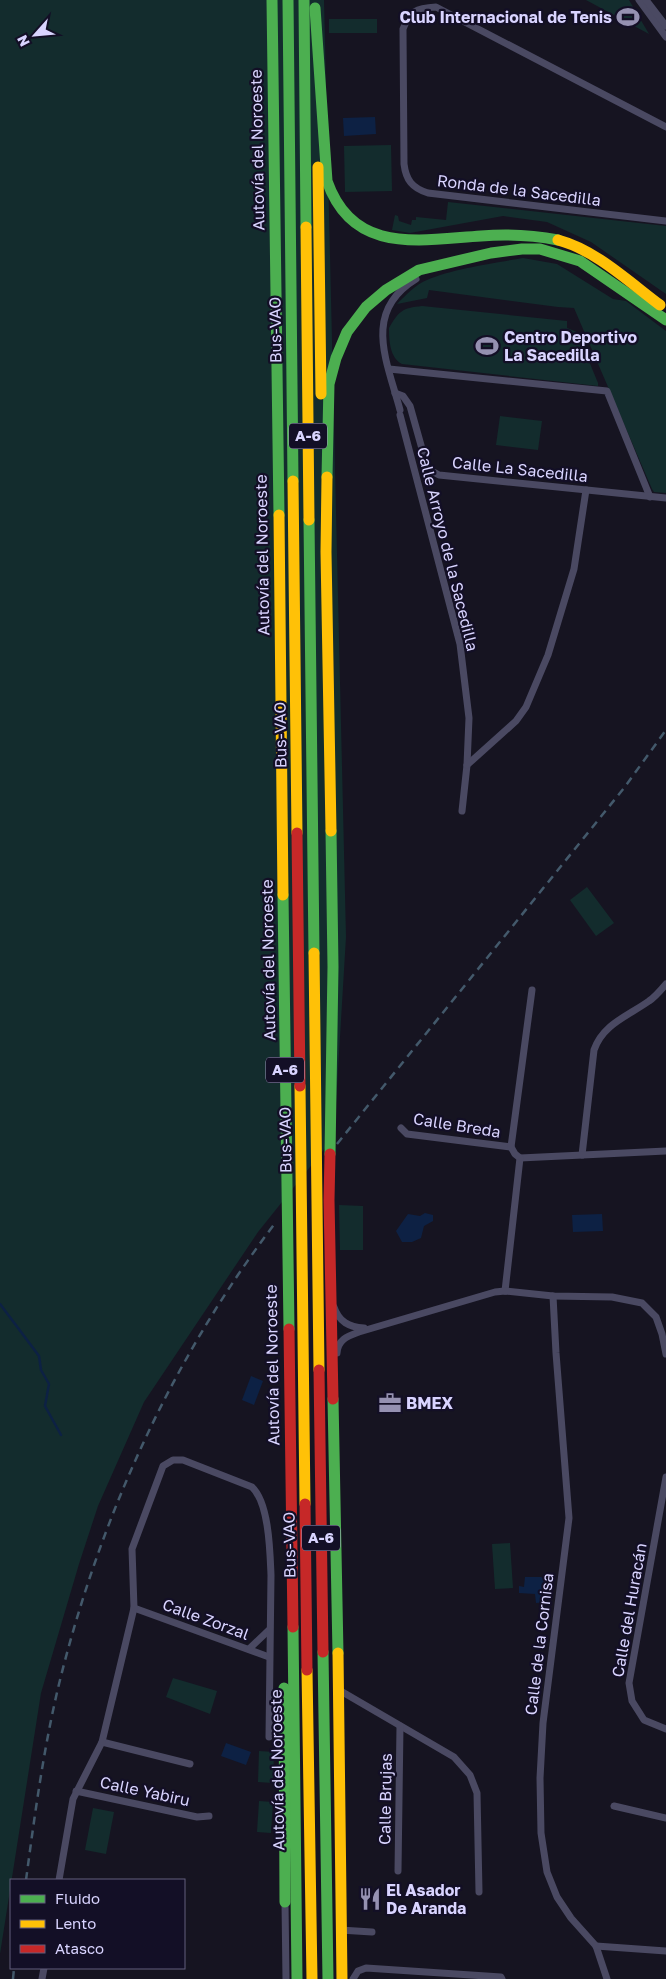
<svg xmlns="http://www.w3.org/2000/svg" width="666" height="1979" viewBox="0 0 666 1979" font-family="'Golos Text',sans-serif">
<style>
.green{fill:#132c2d}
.water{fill:#0d2144}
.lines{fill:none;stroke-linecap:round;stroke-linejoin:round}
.stream{stroke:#0d2144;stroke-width:2.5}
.street{stroke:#4a4962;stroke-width:7}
.fast{stroke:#4caf50;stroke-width:11}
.slow{stroke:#ffc107;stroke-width:11}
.jam{stroke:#c62828;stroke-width:11}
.rail{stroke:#43596b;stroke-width:2.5;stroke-dasharray:8 6;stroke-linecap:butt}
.labels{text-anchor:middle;stroke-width:4.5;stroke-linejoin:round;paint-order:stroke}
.shield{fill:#130f26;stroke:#9e99be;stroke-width:1}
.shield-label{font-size:15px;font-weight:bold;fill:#d9d4ff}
.poi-label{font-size:16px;font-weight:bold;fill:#d9d4ff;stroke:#130f26;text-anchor:start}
.street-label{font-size:16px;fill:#d9d4ff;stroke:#130f26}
</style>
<rect width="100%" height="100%" fill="#161421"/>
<g class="green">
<polygon points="0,0 324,0 346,937 334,1137 258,1232 144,1402 98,1506 79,1564 41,1693 0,1954"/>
<polygon points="586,0 629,0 649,34"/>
<rect x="329" y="19" width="48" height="14"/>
<polygon points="391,145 392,191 345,192 344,146"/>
<polygon points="448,202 666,226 666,294 591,242 547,222 503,216 410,233 392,230 395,215 398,216 399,221 411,225 412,220 416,220 416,217 446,220"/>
<path d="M523 258 557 264 613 299 626 301 666 331V493L654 492 652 489 574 308 558 307 429 290 427 298 397 304C406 295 415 285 427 280 452 269 495 263 523 258Z"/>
<path d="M422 306 567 321V328L577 332 598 383V386L402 364C390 358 389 341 389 328 399 311 402 308 422 306Z"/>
<polygon points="500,416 542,421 538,450 496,445"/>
<polygon points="587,887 614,923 596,936 570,900"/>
<polygon points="339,1205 363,1206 363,1250 340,1250"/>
<polygon points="510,1543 513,1588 495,1589 492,1544"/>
<polygon points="173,1678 217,1691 210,1714 166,1697"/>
<polygon points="259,1751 274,1752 273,1783 258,1782"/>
<polygon points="259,1801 273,1802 271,1833 257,1832"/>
<polygon points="93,1808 114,1812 106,1854 85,1850"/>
</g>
<g class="water">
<polygon points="375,117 376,134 344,136 343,118"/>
<polygon points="425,1213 433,1215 433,1221 424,1226 421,1238 412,1242 402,1242 396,1231 408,1214 420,1216"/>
<polygon points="602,1214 603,1231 573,1232 572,1215"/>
<polygon points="251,1376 263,1381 254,1405 242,1400"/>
<polygon points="525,1577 541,1577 546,1580 547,1602 536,1603 535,1594 519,1593 519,1586 524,1587"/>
<polygon points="226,1743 251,1752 246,1765 221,1756"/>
</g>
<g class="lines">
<polyline class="stream" points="0,1304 39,1356 41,1370 49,1384 45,1406 61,1435"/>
<g class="street">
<polyline points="639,0 666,37"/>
<polyline points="646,0 666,26"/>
<path d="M666 127 436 7C416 8 410 11 403 29L404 164C406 180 412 188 428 193L666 221"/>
<polyline points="389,369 607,391 650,497"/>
<polyline points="395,393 403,396 410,406 426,463 430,470 439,475 666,498"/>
<path d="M400 410C387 361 362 312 416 279"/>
<polyline points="400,415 460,644 469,718 467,765 462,811"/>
<polyline points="467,765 516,721 526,707 548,655 574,569 586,490"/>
<polyline points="401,1128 407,1134 511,1147"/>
<path d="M582 1155 594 1050C603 1024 628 1016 649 1001 655 997 661 990 666 984"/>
<polyline points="520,1158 666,1151"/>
<polyline points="505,1291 520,1158 515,1154 511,1147 532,990"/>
<polyline points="553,1296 556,1353 569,1518 543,1723 540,1778 541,1833 547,1872 557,1897 571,1918 596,1946 607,1979"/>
<path d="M334 1307C339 1322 349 1327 364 1328"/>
<path d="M337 1353C338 1339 348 1336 359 1332L495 1292 505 1291 553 1296 612 1297 642 1303 656 1317 662 1334 666 1354"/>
<polyline points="666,1477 629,1683 632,1701 644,1720 666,1729"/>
<polyline points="134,1608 269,1657"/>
<polyline points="249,1649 269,1630"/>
<polyline points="339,1690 454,1757 470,1775 477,1793 479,1892"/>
<polyline points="102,1742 190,1764"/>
<polyline points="76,1791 197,1817 209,1816"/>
<polyline points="614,1806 666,1818"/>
<polyline points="398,1871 400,1726"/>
<path d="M59 1880 73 1799 102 1742 134 1608 132 1549 163 1466 173 1460H183L252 1487C269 1503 270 1551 271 1575L269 1737"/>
<polyline points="285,1902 286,1979"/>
<polyline points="340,1930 372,1932"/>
<polyline points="596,1946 666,1951"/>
<polyline points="42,1979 44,1968"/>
<polyline points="353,1979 358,1971 366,1968 501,1977 502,1979"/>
</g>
<g class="fast">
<polyline points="272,0 279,515"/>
<polyline points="288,0 293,481"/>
<polyline points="304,0 306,227"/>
<path d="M315 8 327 181C353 255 419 240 481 236 507 234 532 235 558 240"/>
<polyline points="327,477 329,384 336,358 347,332 366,307 386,290 419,270 491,253 522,249 540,249 580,261 666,320"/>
<polyline points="309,520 314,953"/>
<polyline points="283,895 289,1329"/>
<polyline points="330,1154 333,967 331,831"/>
<polyline points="333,1399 338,1653"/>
<polyline points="293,1627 297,1979"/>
<polyline points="323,1652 328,1979"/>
<polyline points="284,1688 285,1902"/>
</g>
<g class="slow">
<polyline points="318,167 321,394"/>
<polyline points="306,227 309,520"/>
<path d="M558 240C596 250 629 282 660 305"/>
<polyline points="327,477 326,552 331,831"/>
<polyline points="293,481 297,833"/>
<polyline points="279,515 283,895"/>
<polyline points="314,953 319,1370"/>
<polyline points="300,1086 305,1504"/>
<polyline points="338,1653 342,1979"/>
<polyline points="307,1670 312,1979"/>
</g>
<g class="jam">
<polyline points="297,833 300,1086"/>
<polyline points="330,1154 329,1200 333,1399"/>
<polyline points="289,1329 293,1627"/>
<polyline points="319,1370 323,1652"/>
<polyline points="305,1504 307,1670"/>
</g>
<g class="rail">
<polyline points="337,1144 624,788 666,730"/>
<path d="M26 1880C35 1813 44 1745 60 1680 101 1515 173 1357 276 1222"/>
<polyline points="13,1979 14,1968"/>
</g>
</g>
<defs>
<symbol id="stadium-bare" viewBox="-9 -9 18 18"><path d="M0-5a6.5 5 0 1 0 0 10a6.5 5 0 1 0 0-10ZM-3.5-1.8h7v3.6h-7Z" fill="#9591b1" stroke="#130f26" stroke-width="2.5" paint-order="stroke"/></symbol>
<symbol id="office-bare" viewBox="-9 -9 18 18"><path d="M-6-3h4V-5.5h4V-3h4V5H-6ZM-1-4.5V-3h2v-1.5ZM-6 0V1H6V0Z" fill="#9591b1" stroke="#130f26" stroke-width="2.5" paint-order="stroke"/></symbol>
<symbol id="restaurant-bare" viewBox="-9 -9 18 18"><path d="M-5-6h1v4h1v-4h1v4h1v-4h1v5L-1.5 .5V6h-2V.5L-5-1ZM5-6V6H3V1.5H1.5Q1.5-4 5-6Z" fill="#9591b1" stroke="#130f26" stroke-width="2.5" paint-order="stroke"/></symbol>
</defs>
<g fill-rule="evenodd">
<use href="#stadium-bare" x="612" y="1" width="32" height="32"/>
<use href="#stadium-bare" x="471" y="330" width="32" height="32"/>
<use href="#office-bare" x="374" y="1387" width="32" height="32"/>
<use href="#restaurant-bare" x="354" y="1883" width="32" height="32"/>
</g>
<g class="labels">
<g class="shield">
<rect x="289" y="423.5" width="38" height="25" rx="4"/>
<rect x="266" y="1057.5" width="38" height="25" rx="4"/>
<rect x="302" y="1525.5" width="38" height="25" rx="4"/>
</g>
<g class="shield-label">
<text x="308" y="441">A-6</text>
<text x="285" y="1075">A-6</text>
<text x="321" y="1543">A-6</text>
</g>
<g class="poi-label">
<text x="612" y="23" text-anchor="end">Club Internacional de Tenis</text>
<text x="504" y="343">Centro Deportivo<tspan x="504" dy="18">La Sacedilla</tspan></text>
<text x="406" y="1409">BMEX</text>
<text x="386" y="1896">El Asador<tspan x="386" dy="18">De Aranda</tspan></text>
</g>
<g class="street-label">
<text transform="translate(257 150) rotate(-91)" y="6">Autovía del Noroeste</text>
<text transform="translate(519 190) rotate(7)" y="6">Ronda de la Sacedilla</text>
<text transform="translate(275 330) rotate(-91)" y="6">Bus-VAO</text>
<text transform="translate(520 469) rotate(6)" y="6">Calle La Sacedilla</text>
<text transform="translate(448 549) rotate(76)" y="6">Calle Arroyo de la Sacedilla</text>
<text transform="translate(262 555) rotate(-91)" y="6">Autovía del Noroeste</text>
<text transform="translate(280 735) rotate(-91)" y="6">Bus-VAO</text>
<text transform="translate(268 960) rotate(-91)" y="6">Autovía del Noroeste</text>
<text transform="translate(457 1125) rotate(9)" y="6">Calle Breda</text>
<text transform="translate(285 1140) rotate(-91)" y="6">Bus-VAO</text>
<text transform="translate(272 1365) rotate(-91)" y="6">Autovía del Noroeste</text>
<text transform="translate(289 1545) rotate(-91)" y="6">Bus-VAO</text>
<text transform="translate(629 1610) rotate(-80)" y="6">Calle del Huracán</text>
<text transform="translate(206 1619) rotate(20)" y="6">Calle Zorzal</text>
<text transform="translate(539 1644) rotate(-83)" y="6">Calle de la Cornisa</text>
<text transform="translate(277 1770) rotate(-91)" y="6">Autovía del Noroeste</text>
<text transform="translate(145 1791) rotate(12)" y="6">Calle Yabiru</text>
<text transform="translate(385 1799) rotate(-89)" y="6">Calle Brujas</text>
</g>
</g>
<rect x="10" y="1879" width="175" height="90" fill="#130f26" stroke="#625e7d"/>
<rect x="20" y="1895" width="25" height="8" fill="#4caf50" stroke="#625e7d"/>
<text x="55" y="1904" font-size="15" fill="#d9d4ff">Fluido</text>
<rect x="20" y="1920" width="25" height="8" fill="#ffc107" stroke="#625e7d"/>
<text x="55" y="1929" font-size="15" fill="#d9d4ff">Lento</text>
<rect x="20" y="1945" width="25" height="8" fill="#c62828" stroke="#625e7d"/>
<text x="55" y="1954" font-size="15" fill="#d9d4ff">Atasco</text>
<g transform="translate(35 35) rotate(243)" stroke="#130f26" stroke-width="4" paint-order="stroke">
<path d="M0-4L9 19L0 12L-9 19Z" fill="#d9d4ff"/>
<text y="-8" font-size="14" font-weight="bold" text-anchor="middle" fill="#d9d4ff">N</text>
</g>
</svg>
